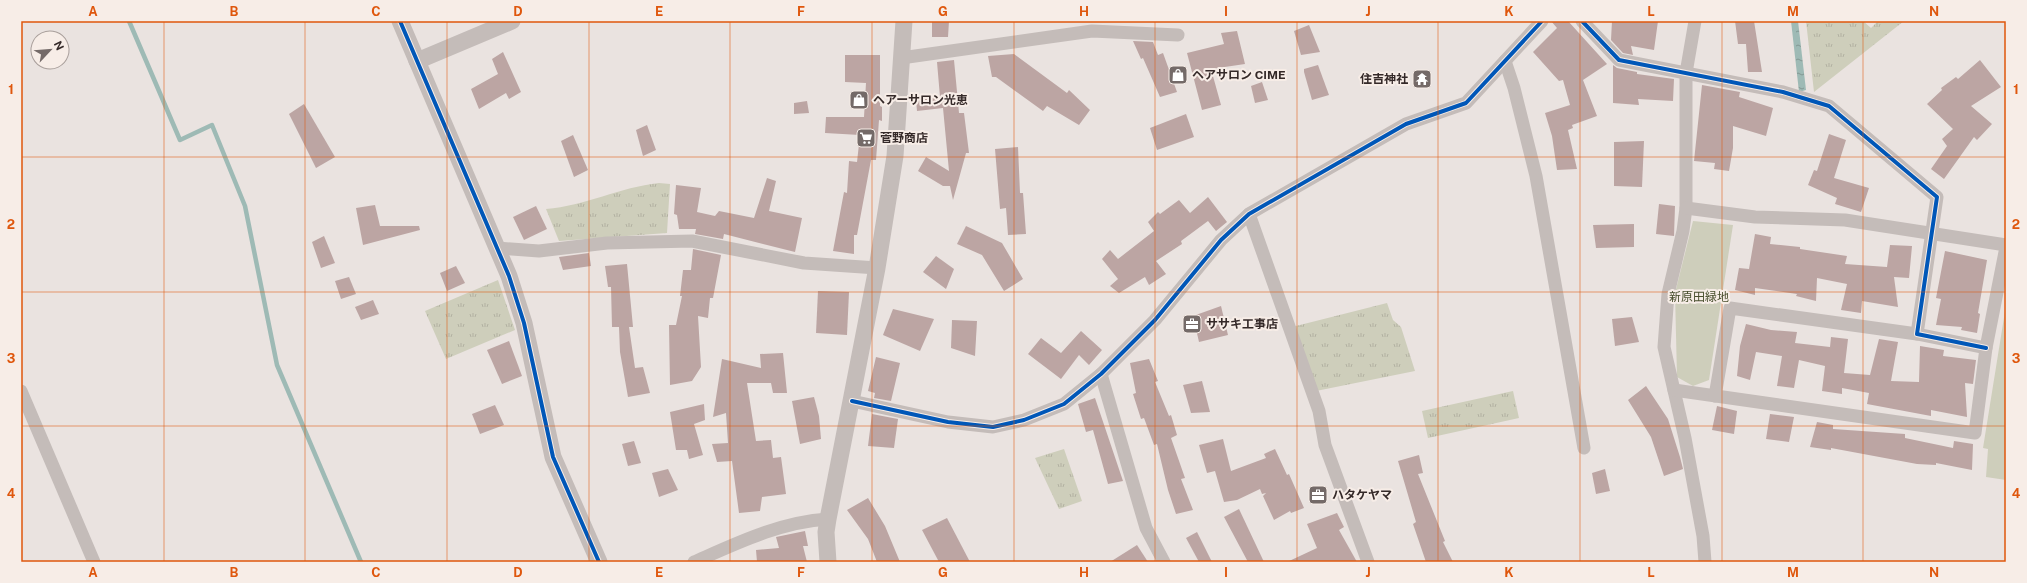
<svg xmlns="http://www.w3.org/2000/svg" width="2027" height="583" viewBox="0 0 2027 583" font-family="'Public Sans','Noto Sans JP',sans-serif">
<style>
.grass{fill:url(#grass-tufts)}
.green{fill:#cecebb}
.water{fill:url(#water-ripples)}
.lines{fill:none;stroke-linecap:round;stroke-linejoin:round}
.stream{stroke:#9ebab5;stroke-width:4.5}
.building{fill:#bca5a3}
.minor{stroke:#c4bcb9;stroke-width:13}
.tertiary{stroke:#c4bcb9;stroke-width:17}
.cycleway-casing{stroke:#f7ede7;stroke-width:6}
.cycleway{stroke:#0057b8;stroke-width:4}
.grid{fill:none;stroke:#df570d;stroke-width:1;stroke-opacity:0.55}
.labels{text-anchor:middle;stroke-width:4;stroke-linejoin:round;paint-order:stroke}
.poi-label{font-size:12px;font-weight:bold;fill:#342928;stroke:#f7ede7;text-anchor:start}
.park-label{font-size:12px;fill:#494f2e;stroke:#f7ede7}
.neatline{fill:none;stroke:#df570d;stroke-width:1.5}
.grid-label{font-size:13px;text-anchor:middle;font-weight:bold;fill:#df570d}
</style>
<defs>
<pattern id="grass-tufts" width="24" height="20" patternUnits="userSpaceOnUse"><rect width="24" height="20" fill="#cecebb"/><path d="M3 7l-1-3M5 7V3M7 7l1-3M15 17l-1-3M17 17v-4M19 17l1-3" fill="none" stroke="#b2b1a1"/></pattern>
<pattern id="water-ripples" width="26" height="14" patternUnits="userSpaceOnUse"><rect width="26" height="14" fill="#9ebab5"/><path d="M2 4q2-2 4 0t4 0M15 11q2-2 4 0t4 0" fill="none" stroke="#829793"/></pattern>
</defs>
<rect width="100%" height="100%" fill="#eae3e0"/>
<g class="grass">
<polygon points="1806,21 1863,21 1871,28 1878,21 1904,21 1814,92"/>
<path d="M659 183 670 184 667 233 559 241 546 209C585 206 620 187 659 183Z"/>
<polygon points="498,280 515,330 446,359 425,311"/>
<polygon points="1387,303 1393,320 1401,327 1415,371 1316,391 1292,327"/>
<polygon points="1513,391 1519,418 1428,438 1422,411"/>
<polygon points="1064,449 1082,501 1059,509 1035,458"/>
</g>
<g class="green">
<polygon points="1693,221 1733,225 1709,380 1693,386 1677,377 1675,293"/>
<polygon points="2006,305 2006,480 1986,477 1988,449 1983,448"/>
</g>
<polygon class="water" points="1791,21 1798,21 1806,90 1799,92"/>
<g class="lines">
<polyline class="stream" points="129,21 180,140 212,125 245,206 277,365 361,562"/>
</g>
<g class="building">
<polygon points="932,21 949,21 948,37 932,37"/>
<polygon points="1551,21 1568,21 1607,64 1583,80 1597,116 1572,125 1573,128 1568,130 1577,169 1557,170 1552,136 1545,113 1570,105 1563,80 1559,81 1533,52 1557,28"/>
<polygon points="1612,21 1658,21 1654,50 1631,46 1633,55 1623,53 1611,40"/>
<polygon points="1735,21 1754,21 1762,72 1748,72 1746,44 1738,44"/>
<polygon points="1309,25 1320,52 1301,55 1294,31"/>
<polygon points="1237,31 1245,64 1211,69 1221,105 1202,110 1187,53 1224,44 1221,33"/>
<polygon points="1133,41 1153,42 1158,55 1163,53 1177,92 1160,97 1143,58 1141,59"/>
<polygon points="503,52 521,92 509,99 506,93 479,109 471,89 498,74 492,59"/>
<polygon points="1014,54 1067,93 1069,90 1090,110 1079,125 1047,106 1043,111 996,77 992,77 988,56"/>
<polygon points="845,55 880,55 880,106 882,107 882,121 879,120 876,160 871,160 857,235 854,235 854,254 833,251 844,192 847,193 849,161 857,162 860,135 825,133 826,117 864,117 866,83 845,82"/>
<polygon points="954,60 959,113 964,113 969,153 966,153 953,200 950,186 943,186 918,171 926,157 949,171 943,108 917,111 916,100 940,97 937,62"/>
<polygon points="1980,60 2001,87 1971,106 1992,124 1977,140 1974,137 1944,179 1931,169 1947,146 1942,139 1953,129 1927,104 1942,90 1941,88 1956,77 1958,79"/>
<polygon points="1318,65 1329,95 1312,100 1304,72 1304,69"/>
<polygon points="1613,65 1617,68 1637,72 1637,74 1674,79 1673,101 1638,99 1639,105 1613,103"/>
<polygon points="1262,82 1268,100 1255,103 1251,86"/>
<polygon points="1702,85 1740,92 1739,97 1773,108 1766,136 1733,126 1733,148 1729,171 1714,169 1715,163 1694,161"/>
<polygon points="807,101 809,113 794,114 794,103"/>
<polygon points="304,104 335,157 316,168 289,114"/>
<polygon points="1186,114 1194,137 1157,150 1150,128"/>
<polygon points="647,125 656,150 643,156 636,130"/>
<polygon points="1829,134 1846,140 1834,178 1869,188 1861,212 1835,204 1837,198 1808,185 1814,170 1817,171"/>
<polygon points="573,135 588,170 574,177 561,141"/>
<polygon points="1644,141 1642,187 1614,186 1614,142"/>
<polygon points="1018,147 1020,193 1023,193 1026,234 1008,235 1006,208 1000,209 995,149"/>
<polygon points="767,178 776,181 769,211 802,218 795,252 724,234 723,239 695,234 696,229 679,229 677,215 674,214 676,185 701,188 697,212 715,216 719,211 754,218"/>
<polygon points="1208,197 1227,222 1216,231 1208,221 1181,241 1182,244 1156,261 1166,274 1149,285 1145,277 1119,293 1110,286 1118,279 1102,259 1110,250 1118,259 1154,231 1148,222 1158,212 1160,214 1179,200 1190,213"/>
<polygon points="1659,204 1675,206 1674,236 1656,234"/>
<polygon points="375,205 380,226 419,226 420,230 363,245 356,208"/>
<polygon points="536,206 547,229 524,240 513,217"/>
<polygon points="1634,224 1634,247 1596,248 1593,225"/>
<polygon points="966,226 1002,243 1023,279 1004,291 982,255 957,244"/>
<polygon points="1755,234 1771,237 1770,244 1800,247 1800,249 1847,256 1845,264 1887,267 1890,245 1912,246 1909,278 1894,277 1898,307 1862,301 1861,313 1841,310 1847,284 1817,278 1816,301 1796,296 1797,294 1755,288 1755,295 1735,290 1739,268 1749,269"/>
<polygon points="324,236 335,263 321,268 312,242"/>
<polygon points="693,249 721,255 713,298 710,298 708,318 698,316 701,367 692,381 670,385 669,325 676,325 682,296 680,296 683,270 691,270"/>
<polygon points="1945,251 1987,260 1978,313 1980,314 1977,333 1961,330 1962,327 1936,325 1941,299 1936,298"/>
<polygon points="589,253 591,266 563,270 559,257"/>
<polygon points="936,256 954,269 946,289 923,272"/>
<polygon points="627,264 633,327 629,327 635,368 643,367 650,393 628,397 620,352 619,327 612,327 611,287 608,287 605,266"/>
<polygon points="456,266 465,283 447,291 440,273"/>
<polygon points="349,277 356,294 341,299 335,281"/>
<polygon points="818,291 849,292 847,335 816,333"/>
<polygon points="373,300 379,314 361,320 355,307"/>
<polygon points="1221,306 1228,335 1199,342 1193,316"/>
<polygon points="893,309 934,319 920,351 883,335"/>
<polygon points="1632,317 1639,342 1615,346 1612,319"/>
<polygon points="952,320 977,321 975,356 951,348"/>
<polygon points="1746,324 1771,330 1797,332 1795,343 1830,347 1831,337 1848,339 1844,373 1870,375 1879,339 1898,342 1891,381 1919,382 1920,346 1944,350 1943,356 1976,360 1973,384 1965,383 1967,417 1931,410 1931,416 1867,404 1869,393 1842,388 1842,394 1822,391 1825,366 1799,360 1794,388 1777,386 1782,356 1756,352 1750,380 1737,376 1740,346"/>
<polygon points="1081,331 1102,350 1089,365 1079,355 1061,379 1028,354 1041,338 1061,353"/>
<polygon points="509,341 522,376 502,384 487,350"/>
<polygon points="783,353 787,393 773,393 771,383 747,383 756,441 771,440 773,458 781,457 786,494 762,497 760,511 739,513 732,461 717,462 712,444 728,443 726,413 713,417 722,359 761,368 760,354"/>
<polygon points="876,357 900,363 891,401 874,398 875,393 868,391"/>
<polygon points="1149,359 1158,381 1155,382 1169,416 1171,415 1177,435 1171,438 1185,478 1181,479 1193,510 1176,514 1168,490 1157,444 1154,445 1144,418 1141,419 1133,394 1136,393 1130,363"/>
<polygon points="1202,381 1210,412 1191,413 1183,385"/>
<polygon points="1646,386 1668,419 1680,457 1683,469 1664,476 1651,437 1628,400"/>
<polygon points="814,397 819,416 821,439 800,444 792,401"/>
<polygon points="1095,398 1123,481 1108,484 1093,430 1086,432 1078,404"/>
<polygon points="704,404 705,420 694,424 703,455 689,459 687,450 676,450 670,412"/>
<polygon points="495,405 504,425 480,434 472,414"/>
<polygon points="1717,406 1737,411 1734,434 1712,430"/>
<polygon points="872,414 898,419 894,448 868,446"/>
<polygon points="1770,414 1794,417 1789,442 1766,439"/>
<polygon points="1817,422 1833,425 1833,429 1905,434 1905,438 1953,448 1954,441 1973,444 1972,470 1936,463 1936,465 1917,464 1831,448 1831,450 1810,447"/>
<polygon points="1223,439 1231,471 1266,458 1264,454 1275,449 1287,475 1289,474 1304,508 1291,513 1290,511 1274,520 1263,496 1266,493 1262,494 1260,489 1237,500 1224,502 1215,471 1207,473 1199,445"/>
<polygon points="634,441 641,463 628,466 622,444"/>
<polygon points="1419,455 1423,473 1418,474 1445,541 1443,542 1453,562 1426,562 1413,524 1416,522 1398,461"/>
<polygon points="668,469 678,490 659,497 652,473"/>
<polygon points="1605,469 1610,491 1596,494 1592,473"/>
<polygon points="868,498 885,526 900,562 877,562 868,539 847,510"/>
<polygon points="1239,509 1264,562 1248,562 1224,517"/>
<polygon points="1337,513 1344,527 1339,530 1357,562 1287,562 1317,548 1307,524"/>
<polygon points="947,518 970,562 939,562 922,530"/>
<polygon points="805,531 808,546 803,546 807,562 757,562 756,550 779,548 776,537"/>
<polygon points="1197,532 1212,562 1199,562 1186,538"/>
<polygon points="1137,545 1148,562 1110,562"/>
</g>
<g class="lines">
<g class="minor">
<polyline points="1582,21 1619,60 1783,92 1829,106 1937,197 1917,334 1986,348"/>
<polyline points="1695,21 1686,73 1686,208 1683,231 1668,294 1664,347 1685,438 1703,536 1705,562"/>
<polyline points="901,58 1092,31 1178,35"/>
<polyline points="1505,61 1514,88 1536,176 1584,448"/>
<polyline points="1686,208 1755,217 1845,220 2006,245"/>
<polyline points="1249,214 1319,411 1325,445 1368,562"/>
<polyline points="497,248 539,251 607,243 692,241 804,263 877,268"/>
<polyline points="1101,374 1146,528 1164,562"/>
<polyline points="1674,390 1975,433 1986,348 2006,247"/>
<polyline points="21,391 94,562"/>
<polyline points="1715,396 1730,308 1917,334"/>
<polyline points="852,401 948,422 993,427 1024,420 1064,404 1101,374 1155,320 1221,240 1249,214 1406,124 1466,103 1542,21"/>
<path d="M694 562C737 543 780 522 828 519"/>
</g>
<g class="tertiary">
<polyline points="400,21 509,276 524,323 553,457 599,562"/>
<polyline points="417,61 512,21"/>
<polyline points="828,562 826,532 828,519 877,268 895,156 904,21"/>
</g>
<defs>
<g id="cycleway">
<polyline points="400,21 509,276 524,323 553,457 599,562"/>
<polyline points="1582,21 1619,60 1783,92 1829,106 1937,197 1917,334 1986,348"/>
<polyline points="852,401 948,422 993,427 1024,420 1064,404 1101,374 1155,320 1221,240 1249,214 1406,124 1466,103 1542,21"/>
</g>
</defs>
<use href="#cycleway" class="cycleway-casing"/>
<use href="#cycleway" class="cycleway"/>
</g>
<path class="grid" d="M164 21V562M305 21V562M447 21V562M589 21V562M730 21V562M872 21V562M1014 21V562M1155 21V562M1297 21V562M1438 21V562M1580 21V562M1722 21V562M1863 21V562M21 157H2006M21 292H2006M21 426H2006"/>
<defs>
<symbol id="shop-square" viewBox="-11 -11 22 22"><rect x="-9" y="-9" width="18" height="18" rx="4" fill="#746a68" stroke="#f7ede7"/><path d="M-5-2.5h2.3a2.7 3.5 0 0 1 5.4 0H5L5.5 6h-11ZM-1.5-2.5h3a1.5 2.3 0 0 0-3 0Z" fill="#fff"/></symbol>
<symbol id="temple-square" viewBox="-11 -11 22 22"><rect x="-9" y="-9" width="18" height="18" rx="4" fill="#746a68" stroke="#f7ede7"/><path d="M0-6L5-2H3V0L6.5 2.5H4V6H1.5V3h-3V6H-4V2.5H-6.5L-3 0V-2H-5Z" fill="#fff"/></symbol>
<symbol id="supermarket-square" viewBox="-11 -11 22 22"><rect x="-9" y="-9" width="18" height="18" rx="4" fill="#746a68" stroke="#f7ede7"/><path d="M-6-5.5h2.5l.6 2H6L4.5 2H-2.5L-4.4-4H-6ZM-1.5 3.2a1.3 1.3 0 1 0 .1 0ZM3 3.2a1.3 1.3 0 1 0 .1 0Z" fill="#fff"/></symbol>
<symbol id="office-square" viewBox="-11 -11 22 22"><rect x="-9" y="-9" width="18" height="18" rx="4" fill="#746a68" stroke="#f7ede7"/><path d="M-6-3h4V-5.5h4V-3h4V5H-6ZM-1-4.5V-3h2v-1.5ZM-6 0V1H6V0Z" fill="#fff"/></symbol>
</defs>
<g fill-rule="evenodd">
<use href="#shop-square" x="1167" y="64" width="22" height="22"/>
<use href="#temple-square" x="1411" y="68" width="22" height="22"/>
<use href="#shop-square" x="848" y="89" width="22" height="22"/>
<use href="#supermarket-square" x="855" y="127" width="22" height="22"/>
<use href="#office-square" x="1181" y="313" width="22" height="22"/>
<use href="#office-square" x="1307" y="484" width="22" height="22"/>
</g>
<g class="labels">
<g class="poi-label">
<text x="1192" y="79">ヘアサロン CIME</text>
<text x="1408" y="83" text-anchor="end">住吉神社</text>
<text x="873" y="104">ヘアーサロン光恵</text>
<text x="880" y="142">菅野商店</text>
<text x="1206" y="328">ササキ工事店</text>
<text x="1332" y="499">ハタケヤマ</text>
</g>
<g class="park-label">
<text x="1699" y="301">新原田緑地</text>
</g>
</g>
<rect width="2027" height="583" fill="none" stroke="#f7ede7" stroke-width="44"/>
<g transform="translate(50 50) rotate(64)"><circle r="19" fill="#f7ede7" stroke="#a99f9b"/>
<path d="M0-3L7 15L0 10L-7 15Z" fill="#746a68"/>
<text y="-6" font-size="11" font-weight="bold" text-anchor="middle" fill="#342928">N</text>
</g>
<rect x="22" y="22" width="1983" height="539" class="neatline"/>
<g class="grid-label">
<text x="93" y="16">A</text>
<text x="234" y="16">B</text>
<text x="376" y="16">C</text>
<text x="518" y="16">D</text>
<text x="659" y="16">E</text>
<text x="801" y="16">F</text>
<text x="943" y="16">G</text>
<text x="1084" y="16">H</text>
<text x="1226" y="16">I</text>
<text x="1368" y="16">J</text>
<text x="1509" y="16">K</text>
<text x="1651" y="16">L</text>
<text x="1793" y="16">M</text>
<text x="1934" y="16">N</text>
<text x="11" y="94">1</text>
<text x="2016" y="94">1</text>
<text x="11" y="229">2</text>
<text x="2016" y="229">2</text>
<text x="11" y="363">3</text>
<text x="2016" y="363">3</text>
<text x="11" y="498">4</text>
<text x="2016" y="498">4</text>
<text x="93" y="577">A</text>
<text x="234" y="577">B</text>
<text x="376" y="577">C</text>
<text x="518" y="577">D</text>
<text x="659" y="577">E</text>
<text x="801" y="577">F</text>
<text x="943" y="577">G</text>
<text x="1084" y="577">H</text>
<text x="1226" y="577">I</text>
<text x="1368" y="577">J</text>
<text x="1509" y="577">K</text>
<text x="1651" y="577">L</text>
<text x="1793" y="577">M</text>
<text x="1934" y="577">N</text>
</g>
</svg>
